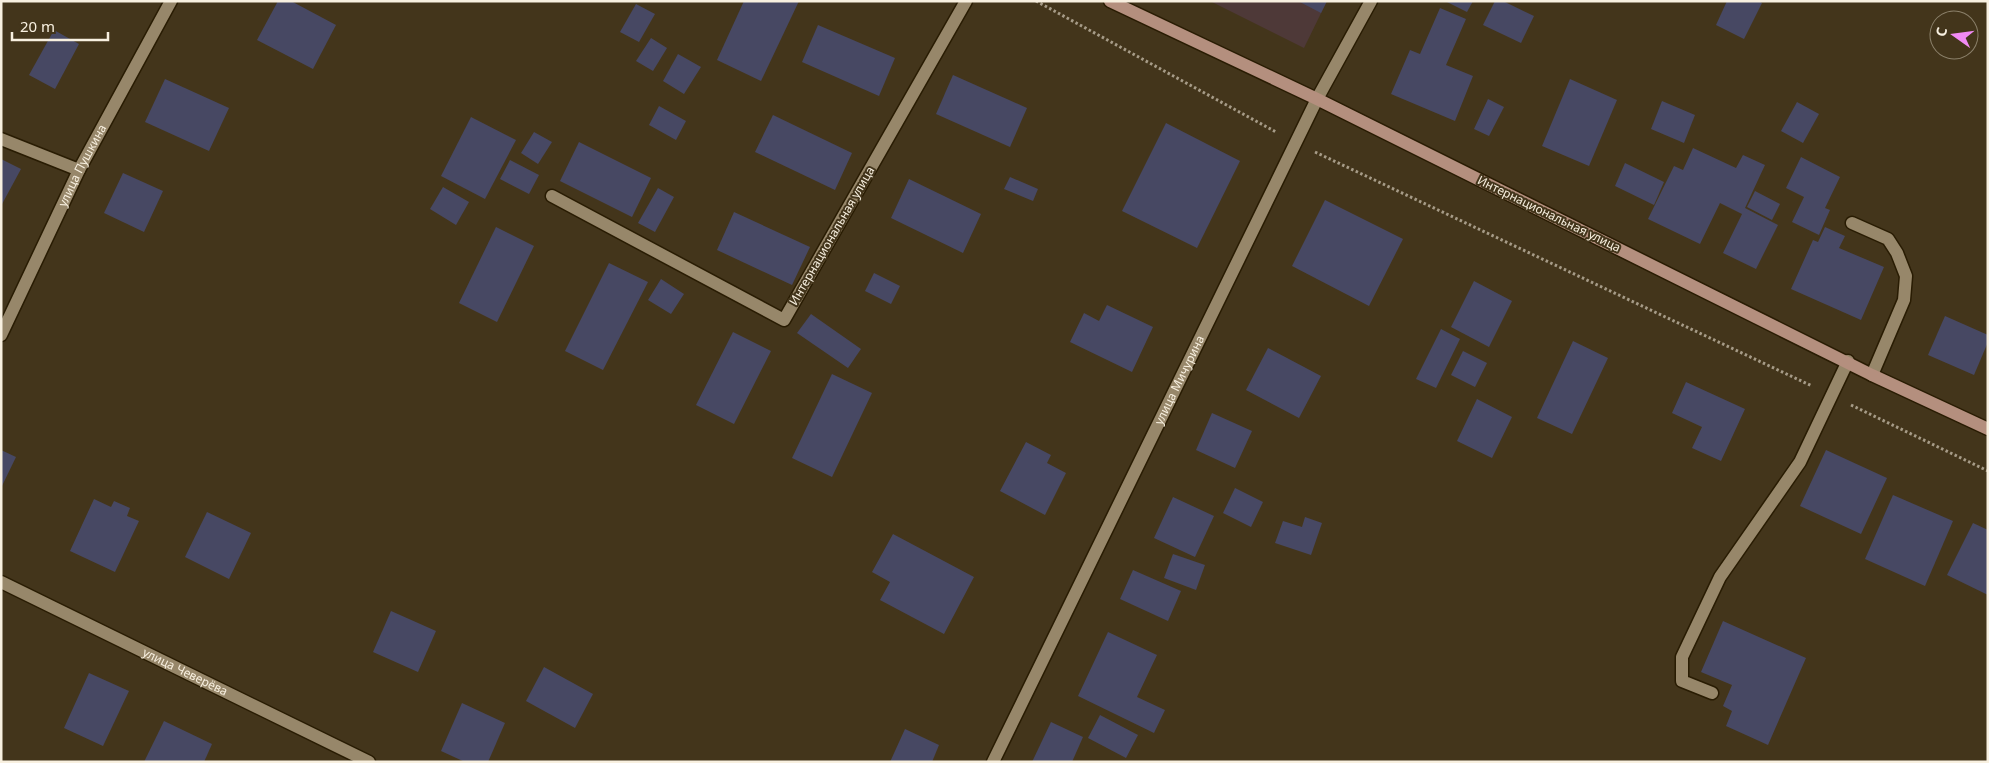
<svg xmlns="http://www.w3.org/2000/svg" width="1989" height="763" viewBox="0 0 1989 763" font-family="'Noto Sans',sans-serif">
<style>
.education{fill:#4e3938}
.building{fill:#474863}
.lines{fill:none;stroke-linecap:round;stroke-linejoin:round}
.service-casing{stroke:#291c03;stroke-width:15}
.minor-casing{stroke:#291c03;stroke-width:15}
.tertiary-casing{stroke:#291c03;stroke-width:15}
.secondary-casing{stroke:#291c03;stroke-width:15}
.path{stroke:#a69b87;stroke-width:3;stroke-dasharray:2.5 2.5;stroke-linecap:butt}
.service{stroke:#97876a;stroke-width:12}
.minor{stroke:#97876a;stroke-width:12}
.tertiary{stroke:#97876a;stroke-width:12}
.secondary{stroke:#b48f7e;stroke-width:12}
.labels{text-anchor:middle;stroke-width:4;stroke-linejoin:round;paint-order:stroke}
.street-label{font-size:12px;fill:#f8f0e0;stroke:#43351b}
</style>
<rect width="100%" height="100%" fill="#43351b"/>
<polygon class="education" points="1210,1 1327,1 1304,48"/>
<g class="building">
<polygon points="278,1 291,1 336,25 313,69 257,40"/>
<polygon points="744,1 799,1 761,81 717,60"/>
<polygon points="1298,1 1327,1 1321,13"/>
<polygon points="1445,1 1473,1 1467,12"/>
<polygon points="1495,1 1503,1 1534,16 1521,43 1483,25"/>
<polygon points="1727,1 1759,1 1762,3 1744,39 1716,25"/>
<polygon points="636,4 655,14 639,42 620,32"/>
<polygon points="1440,8 1466,19 1446,65 1473,76 1455,121 1391,94 1410,50 1420,54"/>
<polygon points="818,25 895,58 879,96 802,62"/>
<polygon points="54,30 79,44 55,89 29,75"/>
<polygon points="651,38 667,48 653,71 636,61"/>
<polygon points="678,54 701,67 684,94 663,81"/>
<polygon points="953,75 1027,108 1010,147 936,114"/>
<polygon points="165,79 229,108 209,151 145,122"/>
<polygon points="1570,79 1617,100 1589,166 1542,146"/>
<polygon points="1488,99 1504,107 1489,136 1474,129"/>
<polygon points="1662,101 1695,115 1684,143 1651,129"/>
<polygon points="1797,102 1819,114 1803,143 1781,131"/>
<polygon points="659,106 686,121 676,140 649,125"/>
<polygon points="773,115 852,153 835,190 755,152"/>
<polygon points="471,117 516,140 485,199 441,176"/>
<polygon points="1166,123 1240,161 1197,248 1122,211"/>
<polygon points="534,132 552,142 538,164 521,153"/>
<polygon points="579,142 651,178 632,217 560,181"/>
<polygon points="1693,148 1736,168 1743,155 1765,165 1745,208 1778,225 1756,269 1723,253 1742,214 1720,203 1700,244 1648,219 1674,166 1683,170"/>
<polygon points="1801,157 1840,177 1825,208 1830,210 1819,235 1792,222 1804,197 1786,188"/>
<polygon points="1,159 21,169 1,206"/>
<polygon points="510,160 539,175 529,194 500,179"/>
<polygon points="1625,163 1664,182 1654,205 1615,186"/>
<polygon points="123,173 163,191 144,232 104,213"/>
<polygon points="1010,177 1038,189 1033,201 1004,189"/>
<polygon points="909,179 981,214 963,253 891,218"/>
<polygon points="443,187 469,202 456,225 430,209"/>
<polygon points="658,188 674,197 655,232 638,223"/>
<polygon points="1755,191 1780,204 1772,220 1747,207"/>
<polygon points="1325,200 1403,239 1369,306 1292,266"/>
<polygon points="734,212 810,247 792,285 717,250"/>
<polygon points="496,227 534,246 497,322 459,303"/>
<polygon points="1825,227 1845,236 1839,248 1884,267 1861,320 1791,289 1813,240 1818,242"/>
<polygon points="609,263 648,282 603,370 565,351"/>
<polygon points="874,273 900,286 891,304 865,291"/>
<polygon points="661,279 684,294 671,314 648,300"/>
<polygon points="1474,281 1512,301 1489,347 1451,327"/>
<polygon points="1107,305 1153,327 1132,372 1070,342 1084,313 1099,321"/>
<polygon points="811,314 861,349 848,368 797,333"/>
<polygon points="1945,316 1988,335 1988,342 1974,375 1928,355"/>
<polygon points="1441,329 1460,339 1436,388 1416,379"/>
<polygon points="733,332 771,351 734,424 696,405"/>
<polygon points="1573,341 1608,358 1572,434 1537,418"/>
<polygon points="1268,348 1321,376 1299,418 1246,390"/>
<polygon points="1463,351 1487,363 1475,387 1451,375"/>
<polygon points="832,374 872,393 832,477 792,458"/>
<polygon points="1686,382 1745,409 1721,461 1692,448 1702,427 1672,413"/>
<polygon points="1477,399 1512,417 1492,458 1457,441"/>
<polygon points="1212,413 1252,431 1235,468 1196,450"/>
<polygon points="1026,442 1051,455 1047,463 1066,473 1045,515 1000,491"/>
<polygon points="1,450 16,457 1,488"/>
<polygon points="1826,450 1887,478 1861,534 1800,506"/>
<polygon points="1235,488 1263,502 1251,527 1223,513"/>
<polygon points="1893,495 1953,521 1925,586 1865,559"/>
<polygon points="1173,497 1214,516 1195,557 1154,538"/>
<polygon points="94,499 111,507 114,501 130,508 127,516 139,521 115,572 70,551"/>
<polygon points="207,512 251,533 229,579 185,557"/>
<polygon points="1305,517 1322,523 1311,555 1275,543 1283,521 1302,527"/>
<polygon points="1973,523 1988,530 1988,595 1947,575"/>
<polygon points="893,534 974,577 944,634 880,600 890,582 872,572"/>
<polygon points="1173,554 1205,565 1196,590 1164,578"/>
<polygon points="1133,570 1181,591 1168,621 1120,599"/>
<polygon points="391,611 436,631 418,672 373,652"/>
<polygon points="1723,621 1806,658 1768,745 1726,726 1732,711 1723,706 1732,685 1701,672"/>
<polygon points="1108,632 1157,655 1137,697 1165,710 1154,733 1078,696"/>
<polygon points="544,667 593,694 575,728 526,701"/>
<polygon points="89,673 129,691 103,746 64,728"/>
<polygon points="462,703 505,723 488,762 465,762 441,751"/>
<polygon points="1100,715 1138,735 1126,758 1088,738"/>
<polygon points="164,721 212,744 204,762 144,762"/>
<polygon points="1051,722 1083,737 1072,762 1032,762"/>
<polygon points="905,729 939,745 932,762 890,762"/>
</g>
<g class="lines">
<defs>
<g id="service">
<polyline points="1,139 79,170"/>
<polyline points="1852,223 1888,239 1897,253 1906,276 1904,300 1872,375"/>
<polyline points="1712,693 1682,681 1682,657 1720,577 1800,462 1848,361"/>
</g>
<g id="minor">
<polyline points="552,196 784,320 966,1"/>
<path id="s1" d="M1 335 79 170 171 1"/>
<path id="s2" d="M993 762 1317 99 1371 1"/>
</g>
<g id="tertiary">
<path id="s3" d="M1 582 369 762"/>
</g>
<polyline id="secondary" points="1110,1 1317,99 1872,375 1988,429"/>
</defs>
<use href="#service" class="service-casing"/>
<use href="#minor" class="minor-casing"/>
<use href="#tertiary" class="tertiary-casing"/>
<use href="#secondary" class="secondary-casing"/>
<g class="path">
<polyline points="1036,1 1276,132"/>
<polyline points="1315,152 1812,386"/>
<polyline points="1851,405 1988,471"/>
</g>
<use href="#service" class="service"/>
<use href="#minor" class="minor"/>
<use href="#tertiary" class="tertiary"/>
<use href="#secondary" class="secondary"/>
</g>
<g class="labels">
<g class="street-label">
<text dy="4" stroke="none"><textPath href="#s1" startOffset="188">улица Пушкина</textPath></text>
<text transform="translate(1549 214) rotate(26)" y="4">Интернациональная улица</text>
<text transform="translate(832 236) rotate(-60)" y="4">Интернациональная улица</text>
<text dy="4" stroke="none"><textPath href="#s2" startOffset="425">улица Мичурина</textPath></text>
<text dy="4" stroke="none"><textPath href="#s3" startOffset="205">улица Чеверёва</textPath></text>
</g>
</g>
<rect width="1989" height="763" fill="none" stroke="#f8f0e0" stroke-width="5"/>
<g transform="translate(1954 35) rotate(284)"><circle r="24" fill="#43351b" stroke="#8b806a"/>
<path d="M0-4L9 19L0 12L-9 19Z" fill="#f18af4"/>
<text y="-8" font-size="14" font-weight="bold" text-anchor="middle" fill="#f8f0e0">С</text>
</g>
<path d="M12 32v8h96v-8" fill="none" stroke="#f8f0e0" stroke-width="2.5"/>
<text x="20" y="32" font-size="15" fill="#f8f0e0" stroke="#43351b" stroke-width="4" paint-order="stroke">20 m</text>
</svg>
